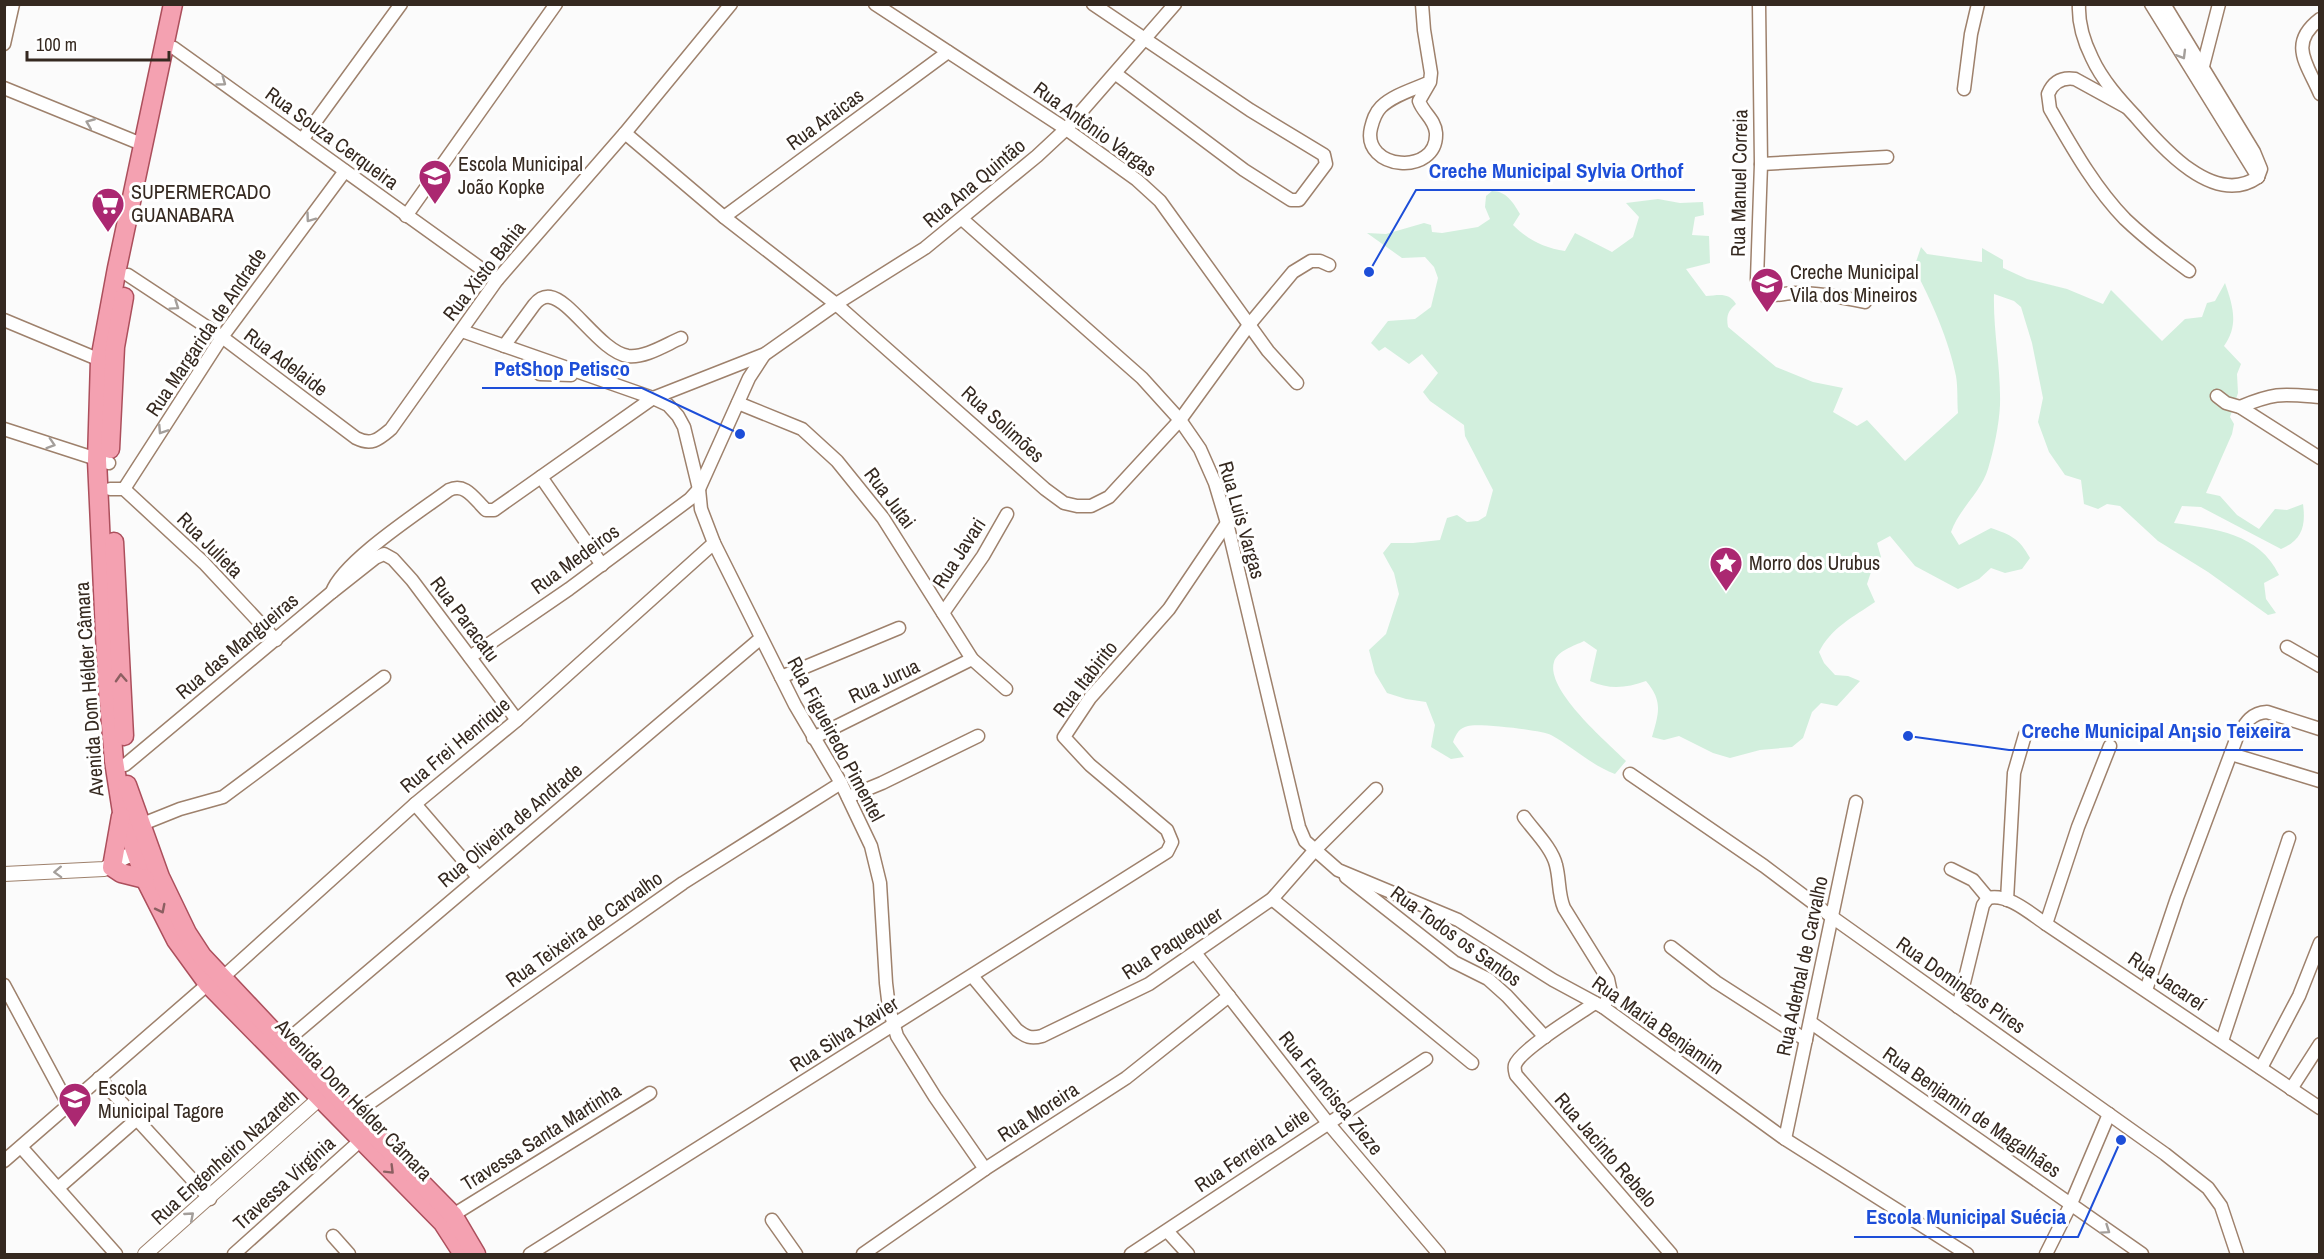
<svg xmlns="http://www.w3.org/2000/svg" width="2324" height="1259" viewBox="0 0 2324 1259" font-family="'Archivo Narrow',sans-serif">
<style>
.green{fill:#d2efdd}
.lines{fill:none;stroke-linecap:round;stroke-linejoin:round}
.minor-casing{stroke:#9e816c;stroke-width:15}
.tertiary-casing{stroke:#9e816c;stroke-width:16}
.primary-casing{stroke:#ac4f5c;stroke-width:21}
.minor{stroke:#fff;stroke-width:12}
.tertiary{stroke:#fff;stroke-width:14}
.primary{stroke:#f4a1b1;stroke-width:18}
.oneway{stroke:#a49f9b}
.oneway2{stroke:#8b5f61}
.labels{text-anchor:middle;stroke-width:6;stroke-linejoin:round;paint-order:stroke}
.street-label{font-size:20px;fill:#352920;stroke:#fff}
.poi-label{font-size:20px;fill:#352920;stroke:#fff;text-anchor:start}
.leader{fill:none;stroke:#1d4ed8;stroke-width:2}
.callout-dot{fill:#1d4ed8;stroke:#fff;stroke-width:2}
.callout-label{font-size:21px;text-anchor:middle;font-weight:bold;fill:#1d4ed8;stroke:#fff;stroke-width:6;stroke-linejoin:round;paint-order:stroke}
</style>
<rect width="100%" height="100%" fill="#fbfbfb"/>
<path class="green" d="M1492 191C1506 191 1513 202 1520 214L1513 225C1528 240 1544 248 1565 251L1575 233 1612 252 1633 237 1639 217 1626 203 1658 199 1680 203 1703 202 1704 215 1695 217 1692 235 1709 236 1710 263 1686 269 1706 296C1719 295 1729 292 1736 304 1728 311 1726 316 1728 327L1776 367 1813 382 1843 388 1833 412 1857 426 1867 420 1905 461 1958 413C1957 401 1958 388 1956 376 1949 340 1931 300 1914 268L1921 247 1927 254 1982 262V248L2003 260V268L2027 279 2067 289 2103 304 2111 290 2162 341 2185 319 2202 317 2207 303 2215 301 2225 283C2233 306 2239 325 2224 346L2241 364 2237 374 2238 393 2230 417 2234 424 2232 434 2206 493 2220 496 2237 515 2259 529 2275 509 2287 510 2303 504C2306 526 2302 540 2281 549L2201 507 2182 506 2174 523C2215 529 2259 533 2279 575L2264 583 2266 599 2276 613 2268 615 2208 572 2158 541 2120 506 2107 504 2098 509 2084 504 2081 480 2065 475 2049 452 2038 422 2043 398 2032 343 2021 307 2014 301 1994 294C1993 330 2001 368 2000 405 1999 425 1994 449 1988 469 1981 492 1959 509 1951 532L1959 545 1991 528C2011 535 2019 538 2030 558L2022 569 2005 573 1991 568 1979 579 1958 589 1915 566 1890 536 1877 543 1881 557 1872 569 1867 584 1875 602C1853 617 1831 628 1819 652L1824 663 1835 675 1848 676 1860 681 1837 706 1821 703 1812 712 1803 738 1792 747 1760 750 1730 758 1713 753 1679 736 1664 740 1652 737C1659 713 1663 701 1646 681 1626 688 1610 690 1590 681L1597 650 1584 641C1574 646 1557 651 1554 662 1545 690 1608 743 1626 761L1615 774C1591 765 1573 747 1551 735 1541 730 1478 723 1468 726 1459 728 1456 734 1453 742L1464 757 1451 759 1431 747 1435 725 1426 702 1406 699 1387 693 1375 673 1369 650 1386 634 1399 594 1394 573 1383 553 1391 543H1413L1440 540 1447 518 1457 515 1467 522 1478 521 1486 516 1493 490 1465 436 1464 425 1430 401 1423 392 1438 373 1422 354 1409 364 1385 347 1379 351 1371 343 1388 321 1415 319 1431 307 1438 278 1434 267 1425 257 1402 258 1367 233 1386 234 1424 223 1431 225 1432 232 1442 233 1478 227 1490 219 1485 207 1486 196Z"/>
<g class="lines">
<defs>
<g id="minor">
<polyline points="875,4 1066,129 1137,180 1160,201 1268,351 1297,383"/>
<polyline points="1093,4 1250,110 1324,155 1326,164 1299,200 1291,200 1244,170 1116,74"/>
<path d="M1422 4 1424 30 1431 73 1430 82 1419 101C1423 113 1435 119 1436 133 1438 177 1361 170 1371 128 1373 120 1375 113 1381 107 1393 95 1415 89 1430 82"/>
<path d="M1759 4 1761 164 1757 279C1758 285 1759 291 1766 294 1774 297 1785 293 1794 293 1818 293 1842 297 1865 302"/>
<path d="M2079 4C2078 23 2084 42 2092 58 2102 80 2120 100 2136 117 2161 146 2214 208 2258 177"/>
<polyline points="2151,4 2258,177"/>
<polyline points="2164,4 2254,152 2261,169 2258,177"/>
<path d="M2320 19C2287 44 2308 65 2320 94"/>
<polyline points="4,44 13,4"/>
<polyline points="174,48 497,280"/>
<polyline points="2202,70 2219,4"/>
<polyline points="4,88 144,145"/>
<polyline points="1964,89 1971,34 1978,4"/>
<path d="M2126 107 2075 79C2062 77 2053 82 2048 94L2050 109C2072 147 2094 187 2125 219 2145 238 2167 255 2189 271"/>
<polyline points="625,133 724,217 836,304 1045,489 1064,503 1077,506 1091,506 1109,497 1180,420 1249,325 1293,272 1311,261 1320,261 1329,265"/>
<polyline points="302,140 401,4"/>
<polyline points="1761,164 1887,157"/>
<polyline points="406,216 556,4"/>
<polyline points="724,217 948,52"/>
<polyline points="962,219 1142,378 1180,420 1200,449 1215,483 1227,523 1299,827 1305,841 1338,870 1458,920 1553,980 1603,1007 1785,1139 1967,1254"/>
<path d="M128 275 222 337 356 438C372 446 379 439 391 429L497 280 625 133 731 4"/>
<polyline points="4,320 100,360"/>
<polyline points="462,331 653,398 668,405 678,416 684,427 699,489 701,509 714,543 795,705 841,783 871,846 880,883 886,983 889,1008 897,1036 935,1097 985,1169"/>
<path d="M504 346 534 305C538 300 543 296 550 297 571 300 601 352 628 356 645 358 665 345 681 338"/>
<polyline points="540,374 571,375"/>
<polyline points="2217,396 2226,403 2240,407 2320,458"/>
<polyline points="738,403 802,429 837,461 883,518 972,659 1006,689"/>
<path d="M2240 407C2276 392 2282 394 2320 397"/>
<polyline points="4,429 109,463"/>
<polyline points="541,477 602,565"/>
<polyline points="110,489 124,489 204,563 276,640"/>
<polyline points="124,489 222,337 345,171"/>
<path d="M332 592C343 561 421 511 449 490 466 482 475 500 486 510H494L653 398 765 354 836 304 925 248 1037 156 1066 129 1175 4"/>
<polyline points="943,613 983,556 1007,514"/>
<polyline points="2287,647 2320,666"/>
<polyline points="470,657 569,589 690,499 699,489 749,378 764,355"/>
<polyline points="781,677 899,628"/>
<polyline points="813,738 972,659"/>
<polyline points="2231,754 2320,781"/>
<polyline points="125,765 332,592 375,558 384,554 393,559 412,580 517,720"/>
<polyline points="1630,774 1764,866 1832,917 2165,1154 2208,1188 2221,1206 2237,1254"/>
<polyline points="848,797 882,783 978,736"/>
<polyline points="415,804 478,877"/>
<path d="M1524 817C1534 831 1552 848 1556 865 1560 880 1558 894 1564 908L1608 979 1611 993 1603 1007"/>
<polyline points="140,825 180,809 223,797 384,677"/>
<polyline points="1951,869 1973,880 1988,898"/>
<polyline points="1346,877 1454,962 1488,979 1507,996 1545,1037"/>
<path d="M1988 898C2008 893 2031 914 2046 924L2320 1108"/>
<polyline points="1272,899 1472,1063"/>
<polyline points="2007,900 2014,773 2025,735"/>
<polyline points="2046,924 2078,827 2110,746"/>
<polyline points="1671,947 1716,982 1806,1040"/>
<polyline points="1196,954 1328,1123 1439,1254"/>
<path d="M972 976 1017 1030C1026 1037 1031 1039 1042 1036L1149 984 1272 899 1314 851 1376 789"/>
<polyline points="222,978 415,804 517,720 714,543"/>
<polyline points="4,985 69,1106"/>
<path d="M2146 990 2177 898 2237 737C2245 724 2250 713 2267 712L2320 729"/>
<path d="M1595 1003C1580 1013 1520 1050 1515 1065 1514 1069 1515 1071 1516 1075L1671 1254"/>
<polyline points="1958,1007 1983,905 1988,898"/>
<polyline points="1810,1022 2142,1254"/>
<polyline points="2222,1041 2289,838"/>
<polyline points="284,1043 761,638"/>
<polyline points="2261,1068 2299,996 2320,943"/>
<polyline points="99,1078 210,1199"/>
<polyline points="2291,1089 2320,1044"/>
<polyline points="354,1114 683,883 841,783"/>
<polyline points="1785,1139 1856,802"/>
<polyline points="21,1147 116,1254"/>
<polyline points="4,1161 208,984"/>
<polyline points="58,1188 137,1119"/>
<polyline points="453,1215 650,1093"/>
<polyline points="772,1220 796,1254"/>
<polyline points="1168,1232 1188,1254"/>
<polyline points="333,1236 349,1254"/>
<polyline points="234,1254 361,1140"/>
<polyline points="530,1254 1167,852 1172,842 1167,830 1090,765 1064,737 1090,698 1169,609 1227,523"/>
<polyline points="863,1254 985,1169 1126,1078 1229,996"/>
<polyline points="1131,1254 1426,1059"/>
<polyline points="2046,1254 2070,1206 2109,1114"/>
</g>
<g id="tertiary">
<polyline points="4,874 104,869 127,856 136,856"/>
<polyline points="145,1254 320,1098 325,1090"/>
</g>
<g id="primary">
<polyline points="173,4 117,268 100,360 97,460 107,677 114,761 122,812 145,879 176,940 208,984 443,1223 463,1254"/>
<polyline points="110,449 115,347 124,297"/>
<polyline points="114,542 124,736"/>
<polyline points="127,785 160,877 187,933 202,956 284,1043 453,1215 476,1254"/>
<polyline points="121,816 112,867 121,873 145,879"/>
</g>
</defs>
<use href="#minor" class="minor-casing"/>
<use href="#tertiary" class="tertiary-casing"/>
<use href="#primary" class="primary-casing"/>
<use href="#minor" class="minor"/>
<use href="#tertiary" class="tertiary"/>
<use href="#primary" class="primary"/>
</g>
<defs><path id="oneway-chevron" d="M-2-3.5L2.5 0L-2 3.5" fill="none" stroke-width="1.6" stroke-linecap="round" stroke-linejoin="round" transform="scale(1.5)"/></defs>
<g class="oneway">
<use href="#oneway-chevron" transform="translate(2182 55) rotate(59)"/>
<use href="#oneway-chevron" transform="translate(222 82) rotate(36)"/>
<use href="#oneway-chevron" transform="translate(90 123) rotate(-158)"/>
<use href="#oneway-chevron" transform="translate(310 218) rotate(126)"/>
<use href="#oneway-chevron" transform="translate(175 306) rotate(34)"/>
<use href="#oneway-chevron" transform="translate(162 430) rotate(123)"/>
<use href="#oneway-chevron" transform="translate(51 444) rotate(18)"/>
<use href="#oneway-chevron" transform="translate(58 872) rotate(178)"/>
<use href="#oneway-chevron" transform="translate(190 1216) rotate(-41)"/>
<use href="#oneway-chevron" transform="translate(2106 1230) rotate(34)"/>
</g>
<g class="oneway2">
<use href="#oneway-chevron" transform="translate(121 678) rotate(-93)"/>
<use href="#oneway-chevron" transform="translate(161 909) rotate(63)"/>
<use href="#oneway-chevron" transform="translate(390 1170) rotate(45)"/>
</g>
<defs>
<symbol id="school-pin" viewBox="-11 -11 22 30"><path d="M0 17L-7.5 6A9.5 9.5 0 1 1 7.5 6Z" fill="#ab2871" stroke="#fff"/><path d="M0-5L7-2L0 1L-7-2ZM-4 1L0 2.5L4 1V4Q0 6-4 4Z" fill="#fff"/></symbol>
<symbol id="supermarket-pin" viewBox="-11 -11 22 30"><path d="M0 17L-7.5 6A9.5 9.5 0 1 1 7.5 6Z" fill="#ab2871" stroke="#fff"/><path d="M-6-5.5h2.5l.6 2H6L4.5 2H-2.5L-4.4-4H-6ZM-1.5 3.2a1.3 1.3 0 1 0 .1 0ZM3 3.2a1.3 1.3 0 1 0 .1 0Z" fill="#fff"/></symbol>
<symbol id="sight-pin" viewBox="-11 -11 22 30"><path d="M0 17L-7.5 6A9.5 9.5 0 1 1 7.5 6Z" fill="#ab2871" stroke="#fff"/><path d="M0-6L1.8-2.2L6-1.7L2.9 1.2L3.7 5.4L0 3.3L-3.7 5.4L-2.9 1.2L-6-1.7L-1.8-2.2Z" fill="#fff"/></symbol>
</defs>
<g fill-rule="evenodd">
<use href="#school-pin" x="416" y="157" width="38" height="52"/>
<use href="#supermarket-pin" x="89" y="185" width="38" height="52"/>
<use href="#school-pin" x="1748" y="265" width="38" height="52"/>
<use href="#sight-pin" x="1707" y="544" width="38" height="52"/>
<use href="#school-pin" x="56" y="1080" width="38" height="52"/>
</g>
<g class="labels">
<g class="street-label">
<text transform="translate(825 119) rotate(-36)" y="7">Rua Araicas</text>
<text transform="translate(1095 129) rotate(36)" y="7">Rua Antônio Vargas</text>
<text transform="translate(332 138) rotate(36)" y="7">Rua Souza Cerqueira</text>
<text transform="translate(974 183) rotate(-40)" y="7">Rua Ana Quintão</text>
<text transform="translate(1739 183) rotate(-89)" y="7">Rua Manuel Correia</text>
<text transform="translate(484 271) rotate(-52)" y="7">Rua Xisto Bahia</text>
<text transform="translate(206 332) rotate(-56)" y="7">Rua Margarida de Andrade</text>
<text transform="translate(286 362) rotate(37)" y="7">Rua Adelaide</text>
<text transform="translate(1003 424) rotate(42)" y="7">Rua Solimões</text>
<text transform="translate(890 498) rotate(53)" y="7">Rua Jutai</text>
<text transform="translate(1242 520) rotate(74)" y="7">Rua Luis Vargas</text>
<text transform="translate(210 545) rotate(45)" y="7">Rua Julieta</text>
<text transform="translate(959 553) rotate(-57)" y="7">Rua Javari</text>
<text transform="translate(575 559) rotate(-36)" y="7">Rua Medeiros</text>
<text transform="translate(465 619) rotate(53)" y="7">Rua Paracatu</text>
<text transform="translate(237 646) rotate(-40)" y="7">Rua das Mangueiras</text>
<text transform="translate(1085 679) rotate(-52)" y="7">Rua Itabirito</text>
<text transform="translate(884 681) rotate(-26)" y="7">Rua Jurua</text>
<text transform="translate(89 689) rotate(-94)" y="7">Avenida Dom Hélder Câmara</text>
<text transform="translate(836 739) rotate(62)" y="7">Rua Figueiredo Pimentel</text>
<text transform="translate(455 745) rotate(-40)" y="7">Rua Frei Henrique</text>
<text transform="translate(510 825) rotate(-40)" y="7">Rua Oliveira de Andrade</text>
<text transform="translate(584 929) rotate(-35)" y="7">Rua Teixeira de Carvalho</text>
<text transform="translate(1456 936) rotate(36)" y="7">Rua Todos os Santos</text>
<text transform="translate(1172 943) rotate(-33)" y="7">Rua Paquequer</text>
<text transform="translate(1802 966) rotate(-78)" y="7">Rua Aderbal de Carvalho</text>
<text transform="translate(2167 981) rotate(34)" y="7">Rua Jacareí</text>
<text transform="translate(1961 985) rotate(35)" y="7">Rua Domingos Pires</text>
<text transform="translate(1658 1025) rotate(35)" y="7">Rua Maria Benjamim</text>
<text transform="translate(844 1034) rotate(-32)" y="7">Rua Silva Xavier</text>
<text transform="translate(1331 1093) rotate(51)" y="7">Rua Francisca Zieze</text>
<text transform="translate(354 1100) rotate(46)" y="7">Avenida Dom Hélder Câmara</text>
<text transform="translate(1038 1112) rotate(-33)" y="7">Rua Moreira</text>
<text transform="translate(1972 1112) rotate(35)" y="7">Rua Benjamin de Magalhães</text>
<text transform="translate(541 1137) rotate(-32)" y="7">Travessa Santa Martinha</text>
<text transform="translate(1252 1150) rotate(-34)" y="7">Rua Ferreira Leite</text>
<text transform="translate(1606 1150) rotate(49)" y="7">Rua Jacinto Rebelo</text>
<text transform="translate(225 1157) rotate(-42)" y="7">Rua Engenheiro Nazareth</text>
<text transform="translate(284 1183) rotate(-42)" y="7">Travessa Virginia</text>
</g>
<g class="poi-label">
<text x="458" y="171">Escola Municipal<tspan x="458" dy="23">João Kopke</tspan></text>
<text x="131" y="199">SUPERMERCADO<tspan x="131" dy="23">GUANABARA</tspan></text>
<text x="1790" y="279">Creche Municipal<tspan x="1790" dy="23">Vila dos Mineiros</tspan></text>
<text x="1749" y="570">Morro dos Urubus</text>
<text x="98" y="1095">Escola<tspan x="98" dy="23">Municipal Tagore</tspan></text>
</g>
</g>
<path class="leader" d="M1369 272L1416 190H1695M740 434L642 388H482M1908 736L2009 750H2303M2121 1140L2078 1237H1854"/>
<g class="callout-dot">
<circle cx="1369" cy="272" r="6"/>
<circle cx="740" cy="434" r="6"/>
<circle cx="1908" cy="736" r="6"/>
<circle cx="2121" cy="1140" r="6"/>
</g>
<g class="callout-label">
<text x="1556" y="178">Creche Municipal Sylvia Orthof</text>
<text x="562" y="376">PetShop Petisco</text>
<text x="2156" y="738">Creche Municipal An¡sio Teixeira</text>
<text x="1966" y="1224">Escola Municipal Suécia</text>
</g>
<rect width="2324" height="1259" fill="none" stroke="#352920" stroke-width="12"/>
<path d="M27 51v9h142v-9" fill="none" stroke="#352920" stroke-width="3"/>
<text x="36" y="51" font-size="18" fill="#352920" stroke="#ffffff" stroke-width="4.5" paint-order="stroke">100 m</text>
</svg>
